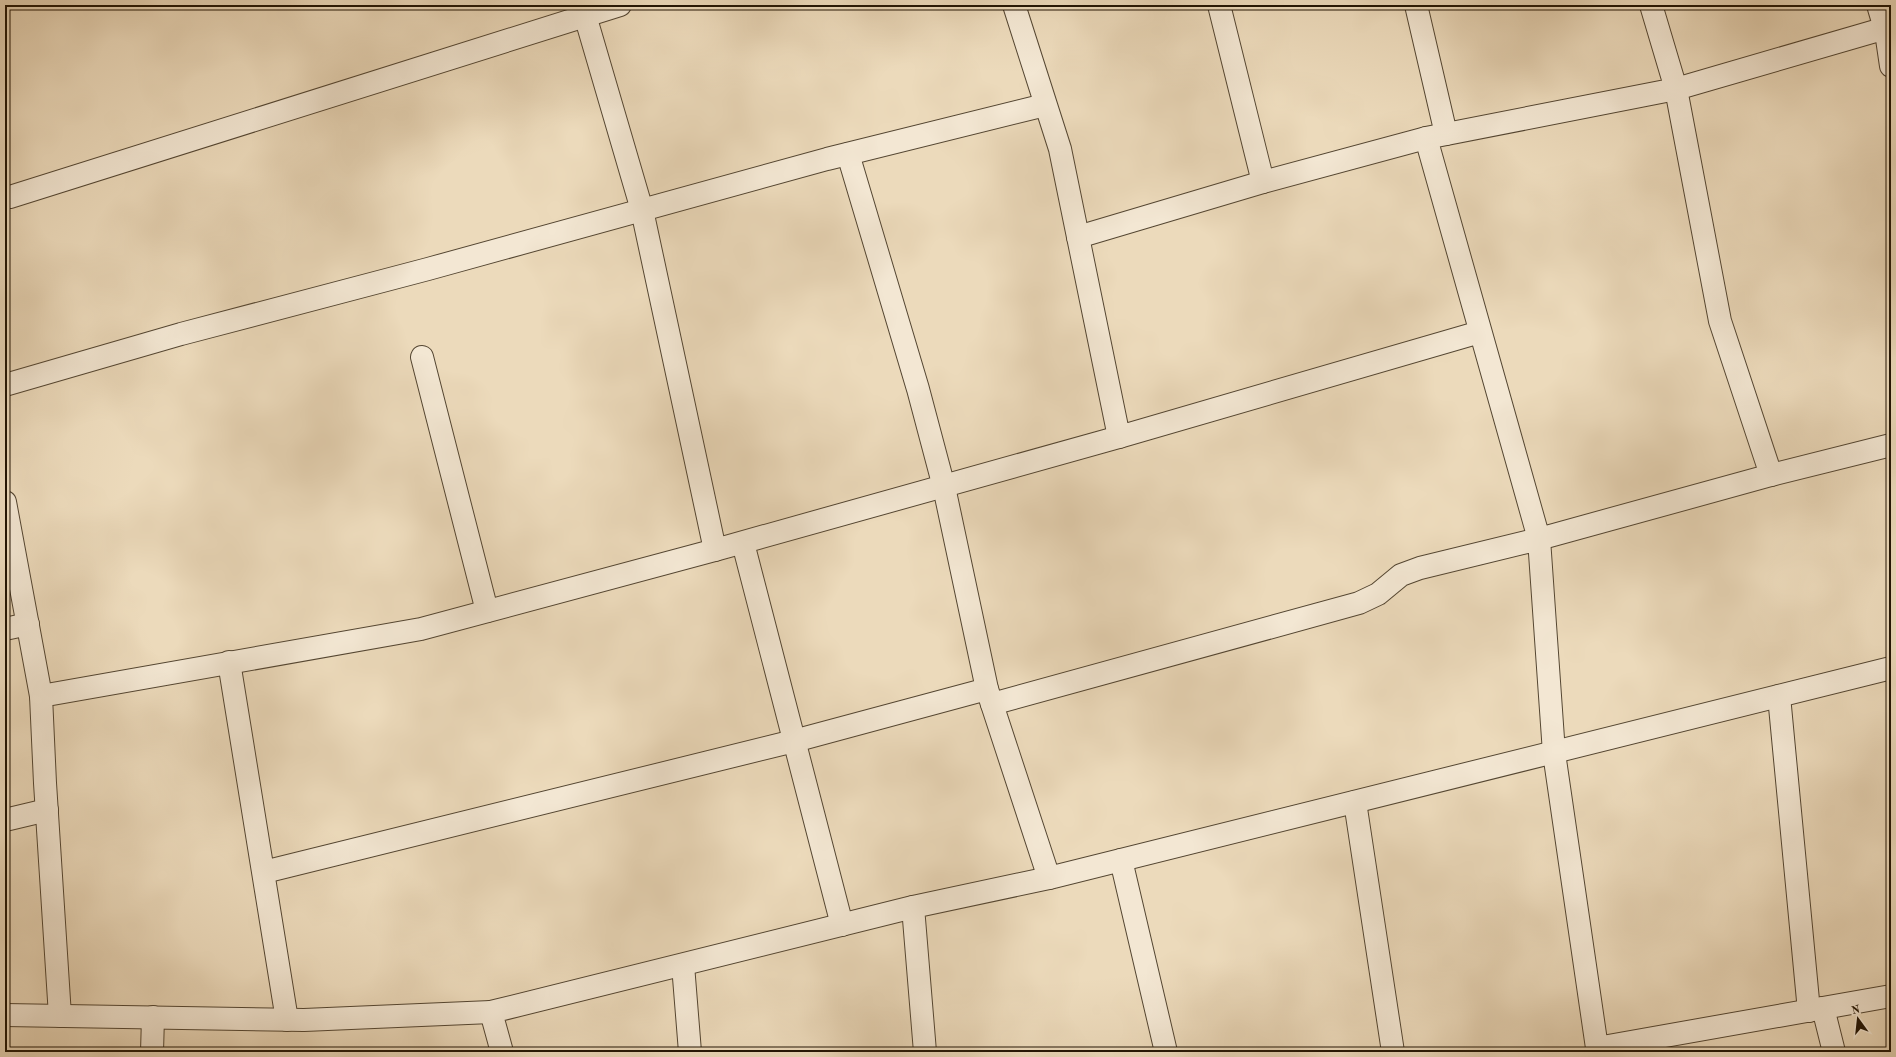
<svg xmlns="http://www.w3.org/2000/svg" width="1896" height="1057" viewBox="0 0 1896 1057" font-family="'Old Standard TT',serif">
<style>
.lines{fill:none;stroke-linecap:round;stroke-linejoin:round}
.minor-casing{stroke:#544632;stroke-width:24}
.minor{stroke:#f3e7d3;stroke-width:22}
</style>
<rect width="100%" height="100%" fill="#ecdabb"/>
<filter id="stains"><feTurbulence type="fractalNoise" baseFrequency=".005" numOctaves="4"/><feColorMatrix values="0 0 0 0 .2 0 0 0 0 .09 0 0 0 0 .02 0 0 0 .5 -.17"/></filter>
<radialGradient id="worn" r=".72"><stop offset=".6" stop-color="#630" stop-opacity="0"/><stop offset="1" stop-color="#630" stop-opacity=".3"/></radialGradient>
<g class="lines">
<defs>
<g id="minor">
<polyline points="582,5 642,210 715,550 1119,437"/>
<polyline points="1014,5 1060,149 1119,437 1480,332"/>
<polyline points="1219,5 1263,182"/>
<polyline points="1416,5 1446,134"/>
<polyline points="1651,5 1676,89 1426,138 1539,539 1771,475"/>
<polyline points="1878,5 1886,32"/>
<polyline points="1891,66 1886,32 1879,30 1676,89 1720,321 1771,475 1891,445"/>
<polyline points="848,154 918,389 944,487 987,689 1049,878 1891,668"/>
<polyline points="10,197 620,5"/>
<polyline points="1078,237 1263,182 1426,138"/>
<polyline points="422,357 487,611"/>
<polyline points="5,385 181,334 428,269 827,159 1045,105"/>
<polyline points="5,502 41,696"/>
<polyline points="743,543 842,925"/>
<polyline points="5,629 28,624"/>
<polyline points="229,662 287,1020"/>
<polyline points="1779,696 1809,1011"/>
<polyline points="992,704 1359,603 1378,594 1401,575 1420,568 1539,539 1554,753 1597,1048 1891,996"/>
<polyline points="1355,802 1393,1052"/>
<polyline points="5,820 47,810"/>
<polyline points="1121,860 1166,1052"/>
<polyline points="264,872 794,741 987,689"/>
<polyline points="683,965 690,1052"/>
<polyline points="1823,1008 1834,1052"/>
<polyline points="5,1015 304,1020 491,1012"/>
<polyline points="60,1016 45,783 41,696 421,629 715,550"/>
<polyline points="152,1052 153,1017"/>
<polyline points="502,1052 491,1012 913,907"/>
<polyline points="925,1052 913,907 1049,878"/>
</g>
</defs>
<use href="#minor" class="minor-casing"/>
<use href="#minor" class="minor"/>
</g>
<rect width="1896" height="1057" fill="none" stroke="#ecdabb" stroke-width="20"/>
<rect x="6" y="6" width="1884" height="1045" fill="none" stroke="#221504" stroke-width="2"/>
<rect x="10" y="10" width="1876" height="1037" fill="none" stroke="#221504"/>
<g transform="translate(1858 1019) rotate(345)" stroke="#f3e7d3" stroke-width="3" paint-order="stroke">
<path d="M0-3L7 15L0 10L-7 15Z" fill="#221504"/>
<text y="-6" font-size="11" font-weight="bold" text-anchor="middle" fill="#221504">N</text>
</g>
<rect width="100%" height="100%" filter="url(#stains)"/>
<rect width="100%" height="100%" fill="url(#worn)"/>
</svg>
